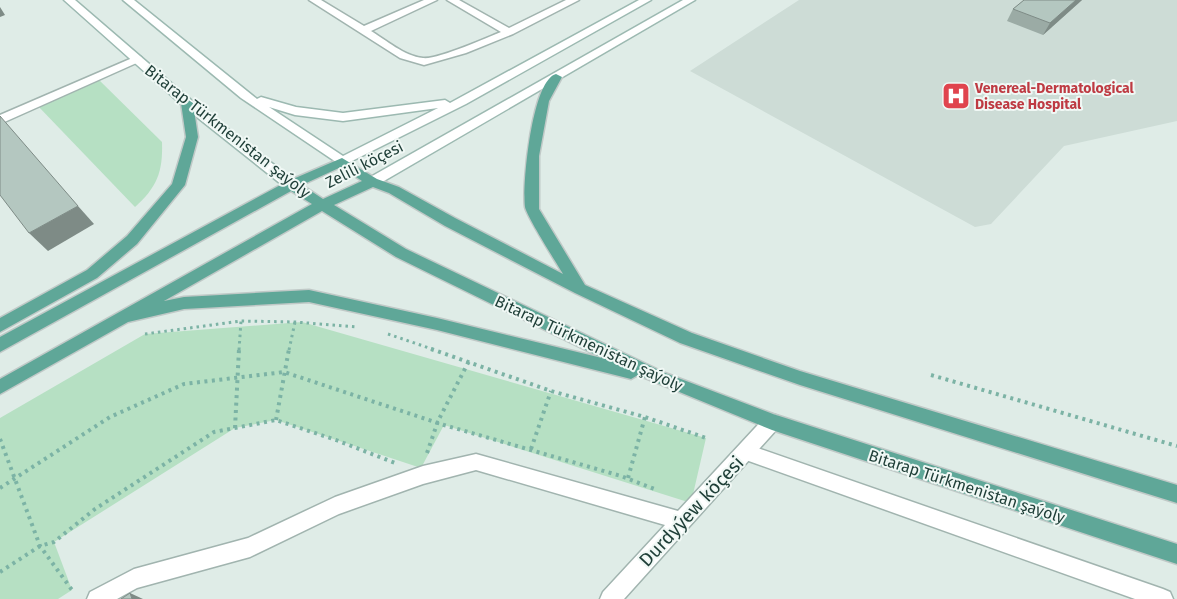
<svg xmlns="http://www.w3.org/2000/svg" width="1177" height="599" viewBox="0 0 1177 599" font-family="'Fira Sans',sans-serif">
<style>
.built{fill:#cddcd6}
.green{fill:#b6e0c3}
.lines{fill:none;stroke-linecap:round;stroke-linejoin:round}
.service-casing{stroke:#a1b4af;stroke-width:3}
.minor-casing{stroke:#a1b4af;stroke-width:3}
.secondary-casing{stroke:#9cb9b1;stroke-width:3}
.primary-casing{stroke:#c0c9c7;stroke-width:3}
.path-far1{stroke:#7cb3a5;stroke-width:3;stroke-dasharray:2.5 4;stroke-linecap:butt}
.path{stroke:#7cb3a5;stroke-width:4;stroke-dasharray:3 4.5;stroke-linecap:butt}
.service{fill:#fff;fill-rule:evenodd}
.minor{fill:#fff;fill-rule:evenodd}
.secondary{fill:#fff;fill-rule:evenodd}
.primary{fill:#5fa798;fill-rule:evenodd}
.wall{fill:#9baba5}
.shaded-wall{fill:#7e8b86}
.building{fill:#b4c7c0;stroke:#7e8b86}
.labels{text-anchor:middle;stroke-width:4;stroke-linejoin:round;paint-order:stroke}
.far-health-label{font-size:14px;font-weight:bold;fill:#be3a42;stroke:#f0f8f5;text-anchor:start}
.street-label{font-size:16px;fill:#1e3e37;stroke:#f0f8f5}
.near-street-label{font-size:19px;fill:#1e3e37;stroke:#f0f8f5}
</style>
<rect width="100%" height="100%" fill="#dfece7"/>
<polygon class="built" points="799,0 1177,0 1177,121 1064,146 991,224 975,227 690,71"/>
<g class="green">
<path d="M98 79 162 142C163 172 157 187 135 207L37 105Z"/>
<polygon points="302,322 706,438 691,503 444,425 421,468 276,420 235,428 54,542 72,590 58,599 0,599 0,418 145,334"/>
</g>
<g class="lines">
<defs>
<polygon id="service" points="746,444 1163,589 1170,592 1173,599 1135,599 746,460 740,458 737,452 740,446"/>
<g id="minor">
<path d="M309 0H321L364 26 424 0H437L371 31C386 40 404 56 423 58 437 60 486 38 501 32L447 0H459L509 28 566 0H579L513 34 466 53 424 65 400 58Z"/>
<polygon points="137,56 141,57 142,59 141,61 0,124 0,115"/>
<polygon points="772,414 778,416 781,422 778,428 624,599 600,599 603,592 665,525 476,470 423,484 339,514 250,557 137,588 117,599 87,599 90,592 134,569 248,538 335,497 423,466 476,454 678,511 766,416"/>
</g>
<g id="secondary">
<polygon points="64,0 75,0 191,100 296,182 298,185 296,188 286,188 183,106"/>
<path d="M123 0H134L257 99 261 97 296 107 343 113 445 100 450 103 639 0H651L466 104 342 166 241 98ZM269 107 295 115 343 121 438 108 343 156Z"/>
<polygon points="683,0 695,0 377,185 367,185 366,182 367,179"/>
</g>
<g id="primary">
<path d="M556 74 562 77 549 101 539 156V209L585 285 692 333 800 371 1177 485V503L800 385 680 343 575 293 445 226 389 193 373 187 334 205 406 249 665 373 773 414 1177 544V564L772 430 638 375 631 379 437 330 309 302 184 309 128 322 0 394V379L312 204 291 191 0 352V337L286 182 342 158 377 179 399 187 455 218 563 274C556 262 527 217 525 207 522 185 532 80 556 74ZM341 167 362 181 323 199 302 185ZM322 211 396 257 602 358 437 318 309 290 184 297 164 301Z"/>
<polygon points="187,99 193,103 198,137 185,185 137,244 97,278 0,332 0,318 87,270 127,236 172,184 186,137 181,103"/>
</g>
</defs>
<use href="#service" class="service-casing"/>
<use href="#minor" class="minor-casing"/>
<use href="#secondary" class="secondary-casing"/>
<use href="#primary" class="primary-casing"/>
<g class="path-far1">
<polyline points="145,334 241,321 295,322 358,327"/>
<polyline points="388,334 435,350"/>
<polyline points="239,350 241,321"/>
<polyline points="289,350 295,322"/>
</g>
<g class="path">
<polyline points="431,349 551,391 645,417 706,438"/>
<polyline points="931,375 1177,446"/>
<polyline points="276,420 289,349"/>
<polyline points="235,428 239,349"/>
<polyline points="0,439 40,546 72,590"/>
<polyline points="531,449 551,391"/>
<polyline points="427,453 438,421 469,361"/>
<polyline points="628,478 645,417"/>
<polyline points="0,488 110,417 184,384 284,372 444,425 621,476 657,490"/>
<polyline points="0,572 40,546 54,542 95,509 214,432 276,420 336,440 395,463"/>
</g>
<use href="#service" class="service"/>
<use href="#minor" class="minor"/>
<use href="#secondary" class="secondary"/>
<use href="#primary" class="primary"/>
</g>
<polygon class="wall" points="1024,0 1082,0 1043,35 1007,21 1013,9"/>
<g class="shaded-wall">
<polygon points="1076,0 1082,0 1043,35 1050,23"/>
<polygon points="0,7 5,15 0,17"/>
<polygon points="78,206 94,224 48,251 29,233"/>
<polygon points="130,593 143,599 132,599"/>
</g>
<g class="building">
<polygon points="1024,0 1076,0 1050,23 1013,9"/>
<polygon points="0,116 78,206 29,233 0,195"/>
<polygon points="130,593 132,599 121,599"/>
</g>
<defs>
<symbol id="hospital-square" viewBox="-11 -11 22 22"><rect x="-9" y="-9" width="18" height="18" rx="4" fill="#e0444e" stroke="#f0f8f5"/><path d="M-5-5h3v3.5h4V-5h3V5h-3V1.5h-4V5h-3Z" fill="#fff"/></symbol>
</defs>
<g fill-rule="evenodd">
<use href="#hospital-square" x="940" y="80" width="32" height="32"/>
</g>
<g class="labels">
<g class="far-health-label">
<text x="975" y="93">Venereal-Dermatological<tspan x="975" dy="16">Disease Hospital</tspan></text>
</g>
<g class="street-label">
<text transform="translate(228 131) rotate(38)" y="6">Bitarap Türkmenistan şaýoly</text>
<text transform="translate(364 164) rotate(-27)" y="6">Zelili köçesi</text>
<text transform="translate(589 343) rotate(25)" y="6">Bitarap Türkmenistan şaýoly</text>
<text transform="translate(967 486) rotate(18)" y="6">Bitarap Türkmenistan şaýoly</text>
</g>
<g class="near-street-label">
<text transform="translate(691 511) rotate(-47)" y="7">Durdyýew köçesi</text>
</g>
</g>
</svg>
